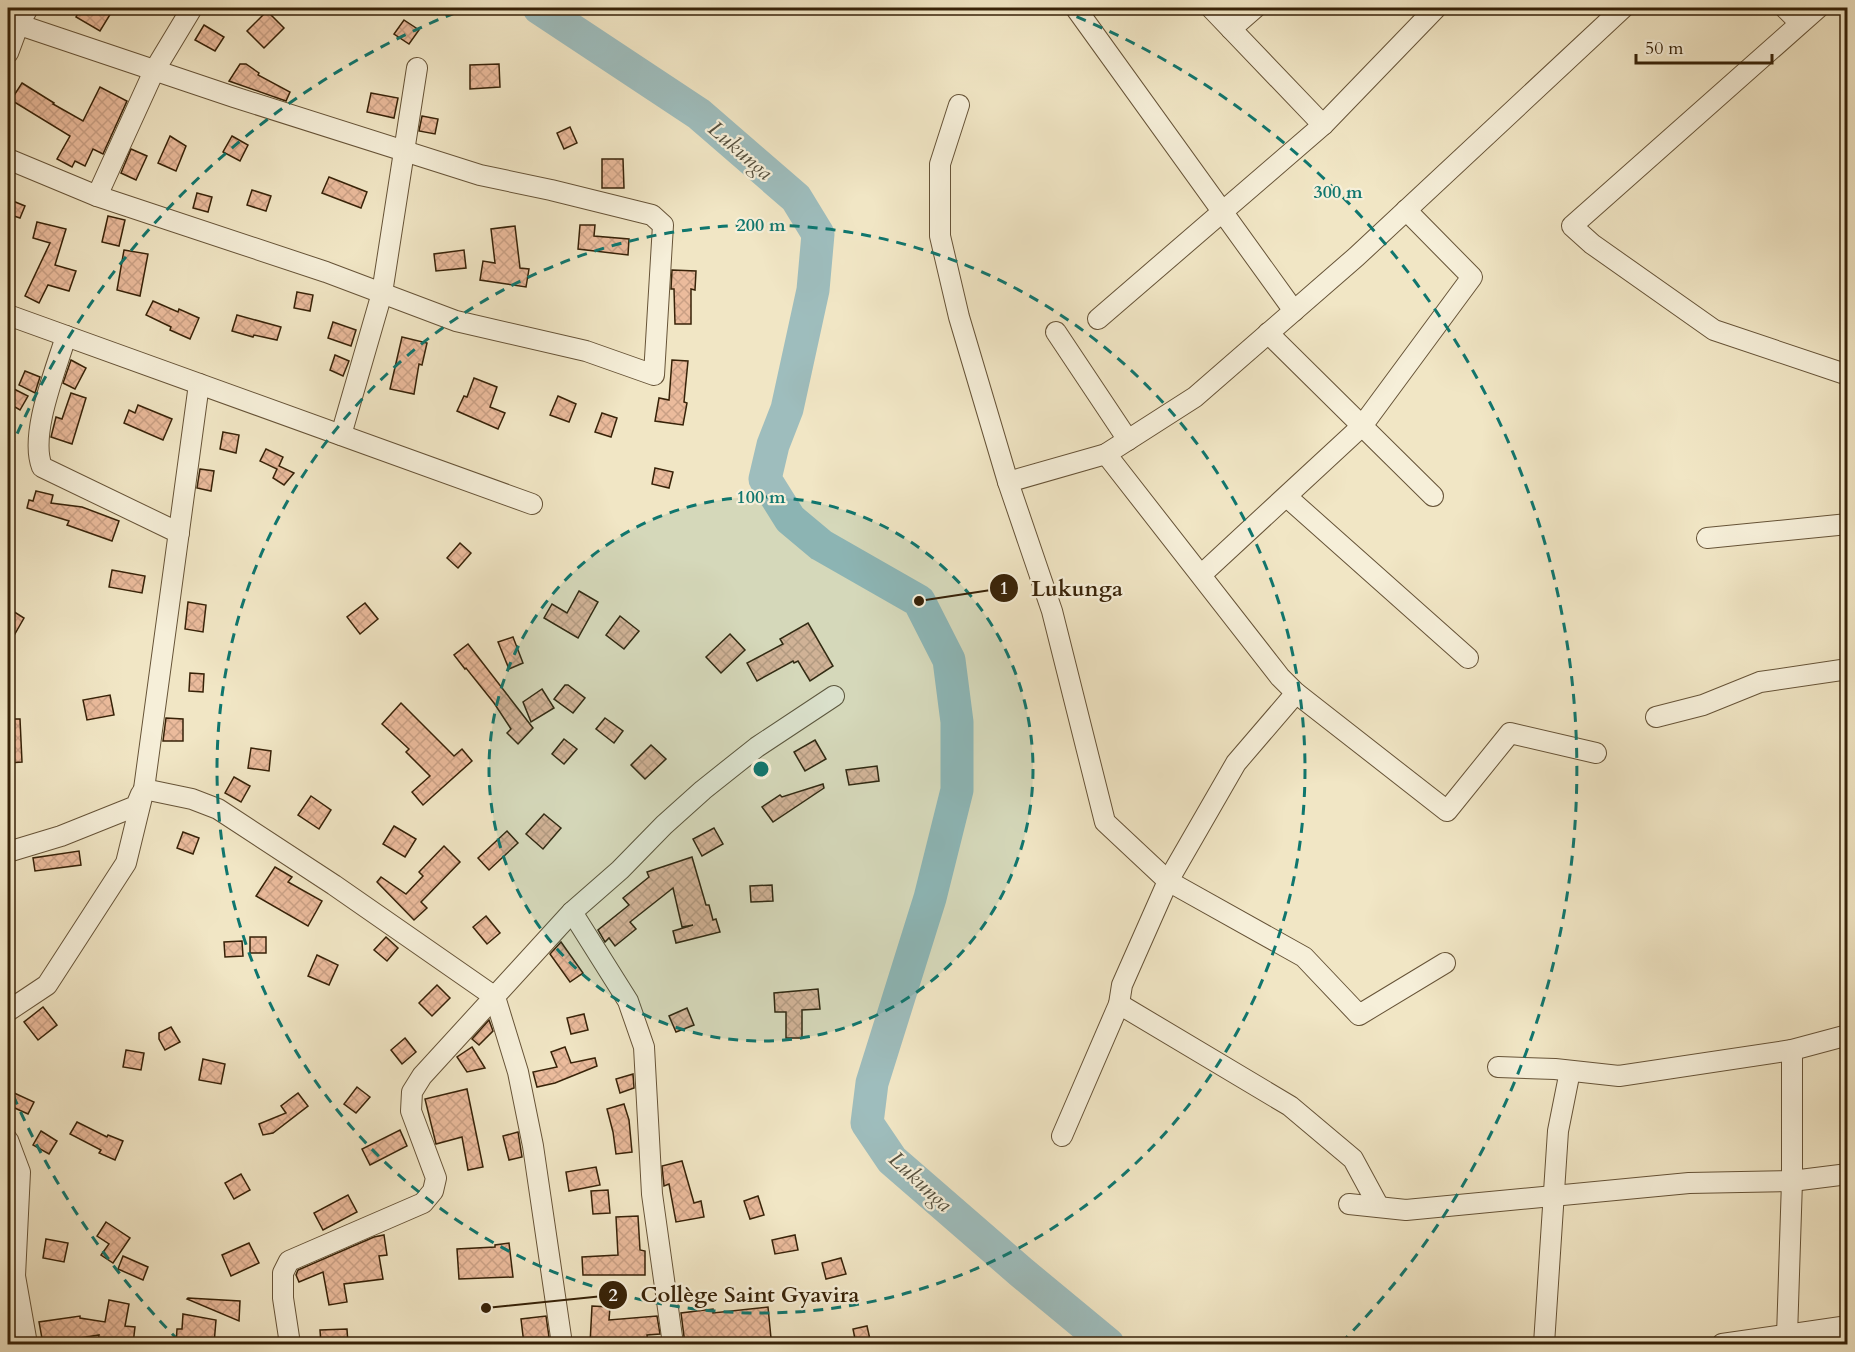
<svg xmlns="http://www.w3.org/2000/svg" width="1855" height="1352" viewBox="0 0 1855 1352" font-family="Cardo,serif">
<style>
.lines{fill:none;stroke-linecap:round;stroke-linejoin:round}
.river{stroke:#9ebdbd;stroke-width:33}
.building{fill:url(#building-cross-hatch);stroke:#372208;stroke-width:1.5}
.minor-casing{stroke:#665337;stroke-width:22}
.minor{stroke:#f6efd9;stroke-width:20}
.ring{fill:none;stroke:#0f766e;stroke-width:3;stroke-dasharray:10 8}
.labels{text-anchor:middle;stroke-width:4.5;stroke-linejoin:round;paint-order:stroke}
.water-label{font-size:22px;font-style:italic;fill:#56503e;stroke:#f6efd9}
.centre{fill:#0f766e;stroke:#f6efd9;stroke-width:3}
.ring-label{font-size:18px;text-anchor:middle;font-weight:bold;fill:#0f766e;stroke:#f6efd9;stroke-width:4.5;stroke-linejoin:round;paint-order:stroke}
.leader{fill:none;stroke:#372208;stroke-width:2}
.callout-dot{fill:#372208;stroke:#f6efd9;stroke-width:2}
.mark-label{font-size:18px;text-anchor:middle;font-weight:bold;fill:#fff}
.callout-label{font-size:22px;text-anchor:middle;font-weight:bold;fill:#372208;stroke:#f6efd9;stroke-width:4.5;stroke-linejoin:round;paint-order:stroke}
</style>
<defs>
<pattern id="building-cross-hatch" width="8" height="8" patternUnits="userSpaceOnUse" patternTransform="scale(1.5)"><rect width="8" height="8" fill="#ebbb9c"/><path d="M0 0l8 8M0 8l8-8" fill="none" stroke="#caa085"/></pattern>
</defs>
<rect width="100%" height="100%" fill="#f1e6c5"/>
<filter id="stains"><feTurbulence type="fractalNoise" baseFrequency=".00333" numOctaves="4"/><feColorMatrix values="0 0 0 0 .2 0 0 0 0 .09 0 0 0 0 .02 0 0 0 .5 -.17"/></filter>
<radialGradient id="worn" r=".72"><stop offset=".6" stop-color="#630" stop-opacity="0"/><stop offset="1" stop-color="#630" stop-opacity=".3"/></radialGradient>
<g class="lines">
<polyline class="river" points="539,8 699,114 796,198 818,234 813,290 787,409 773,445 765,479 790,519 821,545 919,601 949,660 957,722 957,790 930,898 872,1083 867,1123 892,1160 1021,1272 1108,1344"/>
</g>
<g class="building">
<polygon points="81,8 103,8 111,13 100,31 76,17"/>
<polygon points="267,11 284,28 264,48 247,31"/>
<polygon points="404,20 419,30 409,44 394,34"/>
<polygon points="204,25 224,37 215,51 195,40"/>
<polygon points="240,64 246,64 259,73 258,75 290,92 286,101 229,81"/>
<polygon points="499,64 500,87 470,89 470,65"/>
<polygon points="22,83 54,103 53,104 83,121 100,87 127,101 103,154 93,149 85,166 75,161 72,167 57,159 70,136 11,100"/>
<polygon points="371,93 398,98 394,118 367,112"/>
<polygon points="422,116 438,119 435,134 419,131"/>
<polygon points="570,127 577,143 564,149 557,133"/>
<polygon points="170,136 186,146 176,171 158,163"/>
<polygon points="232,136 248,145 240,161 223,152"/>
<polygon points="131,149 147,156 136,180 121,173"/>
<polygon points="602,159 623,159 624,188 602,188"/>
<polygon points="329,177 367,192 361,208 322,193"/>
<polygon points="252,190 271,196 266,211 247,205"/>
<polygon points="197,193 212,197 208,212 193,208"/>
<polygon points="8,199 25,206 20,218 8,214"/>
<polygon points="108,216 125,220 119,246 102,242"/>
<polygon points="37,222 66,229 55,265 76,271 69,291 48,285 39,303 25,296 50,243 33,238"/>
<polygon points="580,225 595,225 594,236 629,239 628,255 578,249"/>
<polygon points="515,226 520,268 529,269 526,287 480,280 483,261 495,263 491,229"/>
<polygon points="124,250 148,254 140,296 117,290"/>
<polygon points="464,250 466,268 436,271 434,254"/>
<polygon points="672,270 696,271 695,290 691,289 691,324 675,324 674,289 671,289"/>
<polygon points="297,292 313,295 310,311 294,308"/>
<polygon points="153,301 178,312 179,309 199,318 190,339 170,330 171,327 146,315"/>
<polygon points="237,315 281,327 277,340 254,335 253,337 232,331"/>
<polygon points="333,322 356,330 351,346 328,338"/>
<polygon points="402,337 427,343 422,365 419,364 414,394 390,389"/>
<polygon points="335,355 349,361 343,376 330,370"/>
<polygon points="71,360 86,368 75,389 63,383"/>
<polygon points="672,360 688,361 684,402 687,403 683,425 655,421 659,398 669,400"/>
<polygon points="25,371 40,377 35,393 19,385"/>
<polygon points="474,378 497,387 490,407 505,413 498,429 457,411 464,396 467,397"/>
<polygon points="14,389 28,396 20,410 8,403"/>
<polygon points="71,393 86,398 72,444 51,437 56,417 62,419"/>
<polygon points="558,396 576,404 569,422 550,415"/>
<polygon points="138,405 172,419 163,440 124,423 129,410 135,413"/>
<polygon points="602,413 617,418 611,437 595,432"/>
<polygon points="223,432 239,435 236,453 220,449"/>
<polygon points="266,449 283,457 279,466 294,473 284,485 273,478 277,469 260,461"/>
<polygon points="655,468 673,472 669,488 652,484"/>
<polygon points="200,469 214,471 211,491 197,488"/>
<polygon points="36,491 53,495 51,503 82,507 119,521 112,541 67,525 69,521 27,508 29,500 33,501"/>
<polygon points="460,543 471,553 458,568 447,558"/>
<polygon points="112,570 145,576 142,593 109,587"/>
<polygon points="579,591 598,602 578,638 544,618 552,604 567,613"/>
<polygon points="188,602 206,605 203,632 185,629"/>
<polygon points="365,603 378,619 360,634 347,617"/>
<polygon points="8,608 24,618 8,646"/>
<polygon points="620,616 639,631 624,649 606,635"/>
<polygon points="808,623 833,666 810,681 798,661 794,663 793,661 757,681 747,663 783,644 780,639"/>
<polygon points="730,634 745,650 721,673 706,657"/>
<polygon points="513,637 523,663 509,669 498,642"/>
<polygon points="468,644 533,728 518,744 507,733 511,729 494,703 466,668 465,669 454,655"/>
<polygon points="190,673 204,674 203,692 189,691"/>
<polygon points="565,685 568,685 585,698 573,713 554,699"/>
<polygon points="542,689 554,708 531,722 523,702"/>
<polygon points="110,695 114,715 87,720 83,700"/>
<polygon points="401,703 454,756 462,749 472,761 423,805 412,792 430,776 406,752 409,749 382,724"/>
<polygon points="166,718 183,719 183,741 163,741"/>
<polygon points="605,718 623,731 614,743 596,729"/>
<polygon points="8,719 20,719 22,762 8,763"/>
<polygon points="564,739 577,749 564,764 552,754"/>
<polygon points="815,740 826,759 805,771 794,752"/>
<polygon points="651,745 666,759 645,779 631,765"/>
<polygon points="251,748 271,751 269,771 248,768"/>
<polygon points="877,766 879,781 849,785 846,770"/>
<polygon points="234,777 250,786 241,802 225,793"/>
<polygon points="823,784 824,788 773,822 762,807 780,795 782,797"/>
<polygon points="311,796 331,810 319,829 298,815"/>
<polygon points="544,814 561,828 543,849 526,834"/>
<polygon points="394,826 416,839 405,857 383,844"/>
<polygon points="714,828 723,844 702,856 693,839"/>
<polygon points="507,831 518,843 489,870 478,858"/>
<polygon points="183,832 199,838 193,854 177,848"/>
<polygon points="444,846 460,862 421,902 427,908 414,920 377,882 381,877 406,894 423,876 419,872"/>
<polygon points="79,851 81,865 35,871 33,858"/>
<polygon points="692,857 706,905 709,905 713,920 716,919 720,932 676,943 673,931 693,925 682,927 673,888 630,922 636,929 615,946 609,938 605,942 598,930 629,905 623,898 649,877 647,872"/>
<polygon points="275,867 292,877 288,882 322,901 308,926 256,896"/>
<polygon points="772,885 773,901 751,902 750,886"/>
<polygon points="486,916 500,933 487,944 473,927"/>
<rect x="250" y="937" width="16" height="16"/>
<polygon points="386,937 398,948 387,961 374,950"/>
<polygon points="242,941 243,956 225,957 224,942"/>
<polygon points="561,942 583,973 570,982 550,954"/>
<polygon points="317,955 338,965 329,985 308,976"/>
<polygon points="437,985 450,998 432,1016 419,1003"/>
<polygon points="818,989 820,1009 802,1010 802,1038 786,1038 786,1012 775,1012 774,993"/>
<polygon points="43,1007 57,1025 38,1040 24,1022"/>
<polygon points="687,1008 694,1025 676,1032 669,1016"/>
<polygon points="584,1014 588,1030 571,1034 567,1018"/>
<polygon points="489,1020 493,1031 479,1045 472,1039"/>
<polygon points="171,1027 180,1042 165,1050 159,1039 159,1033"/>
<polygon points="405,1038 416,1052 402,1064 391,1050"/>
<polygon points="472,1047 485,1068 467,1072 457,1057"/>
<polygon points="565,1047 571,1063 595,1058 597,1066 555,1083 537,1087 533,1072 557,1067 551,1052"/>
<polygon points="126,1050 144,1053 141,1070 123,1067"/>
<polygon points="203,1059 225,1064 221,1084 199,1080"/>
<polygon points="633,1074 634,1088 620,1093 616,1079"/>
<polygon points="357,1087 370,1097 356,1113 344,1104"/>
<polygon points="467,1089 483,1167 468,1170 462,1137 436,1144 425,1099"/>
<polygon points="12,1092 34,1102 28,1114 8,1105"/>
<polygon points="298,1093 308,1106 273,1133 263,1135 259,1124 286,1113 281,1106"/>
<polygon points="624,1104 629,1120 632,1152 616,1154 613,1132 607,1109"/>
<polygon points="77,1122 107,1137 108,1135 123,1141 115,1160 99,1153 101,1150 70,1134"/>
<polygon points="400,1130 407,1146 370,1165 362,1149"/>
<polygon points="41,1131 57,1141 49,1154 33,1145"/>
<polygon points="518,1132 522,1157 509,1160 503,1136"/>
<polygon points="682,1161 694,1203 701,1201 704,1217 676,1222 669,1184 664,1186 662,1166"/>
<polygon points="596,1167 600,1185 569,1191 566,1172"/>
<polygon points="241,1174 250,1190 234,1199 225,1183"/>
<polygon points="608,1190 610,1213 593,1214 591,1191"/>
<polygon points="348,1195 357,1212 323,1230 314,1213"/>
<polygon points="758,1196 764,1215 750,1219 744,1201"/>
<polygon points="638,1216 640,1250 645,1251 645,1275 583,1275 582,1257 618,1255 616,1217"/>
<polygon points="106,1222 130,1238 113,1263 101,1255 109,1244 97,1236"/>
<polygon points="384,1235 387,1255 379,1256 383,1279 344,1284 347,1302 329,1305 323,1272 299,1282 296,1275 298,1270 374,1237"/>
<polygon points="795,1235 798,1250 775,1254 772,1240"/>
<polygon points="46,1239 68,1243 64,1262 43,1258"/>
<polygon points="249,1243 259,1263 231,1276 222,1255"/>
<polygon points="509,1243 513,1277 459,1279 457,1249 495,1247 495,1245"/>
<polygon points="123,1256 148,1267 143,1280 118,1269"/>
<polygon points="841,1258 846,1274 826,1279 822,1263"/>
<polygon points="188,1298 240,1301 239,1321 187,1299"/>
<polygon points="109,1300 129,1304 125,1326 135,1327 133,1344 98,1344 99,1335 43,1344 39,1322 80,1316 80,1318 105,1322"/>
<polygon points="592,1306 610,1307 609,1320 657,1316 660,1334 647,1335 648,1344 590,1344"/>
<polygon points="768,1307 771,1338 758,1339 758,1344 685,1344 681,1313 713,1309 713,1313"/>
<polygon points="183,1314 216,1320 214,1344 176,1344 177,1329 182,1329"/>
<polygon points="546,1316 550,1344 524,1344 521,1319"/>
<polygon points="867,1326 871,1344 856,1344 853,1329"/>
<polygon points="347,1329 348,1344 321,1344 320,1330"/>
</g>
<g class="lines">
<defs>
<g id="minor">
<polyline points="1211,8 1323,125"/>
<polyline points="1785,8 1800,23"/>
<polyline points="1818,8 1572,226 1592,244 1714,330 1848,375"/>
<polyline points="1077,10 1294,311"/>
<polyline points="8,21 234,97 480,175 551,190 652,215 663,225 654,375 586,351 456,321 326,272 97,196 8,159"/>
<polyline points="1231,29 1255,8"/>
<polyline points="8,53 18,26 28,8"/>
<polyline points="959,105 940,164 940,236 959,317 1008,482 1052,611 1105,822 1168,881 1304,957 1359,1015 1445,963"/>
<polyline points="97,196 154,71 192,8"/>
<polyline points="8,315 532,504"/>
<polyline points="1098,319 1323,125 1436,8"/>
<polyline points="1056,332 1128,440"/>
<polyline points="1268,333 1433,496"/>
<path d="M66 336C56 370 29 434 42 467L179 533"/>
<polyline points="341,435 382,293 417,68"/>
<polyline points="1106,454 1280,677 1296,693 1447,811 1510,733 1596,753"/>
<polyline points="1008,482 1106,454 1195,397 1356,257 1623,8"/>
<polyline points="1287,497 1468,658"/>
<polyline points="1707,538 1848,524"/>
<polyline points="1202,574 1362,426 1472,277 1406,210"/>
<polyline points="1656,717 1703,705 1760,682 1848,669"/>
<polyline points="144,789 192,799 218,809 334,885 495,997 518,1072 533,1146 562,1344"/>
<polyline points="8,852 61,836 136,806 141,794"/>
<polyline points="572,912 628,1001 644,1047 652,1194 673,1344"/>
<polyline points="1119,1004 1290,1106 1353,1159 1379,1207"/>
<polyline points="8,1011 47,985 126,863 144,789 199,384"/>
<polyline points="1498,1067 1555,1069 1619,1076 1792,1050 1848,1035"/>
<polyline points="1062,1136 1119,1004 1122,985 1168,881 1236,763 1296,693"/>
<polyline points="8,1140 20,1172 15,1276 27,1344"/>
<polyline points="1349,1204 1406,1210 1689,1183 1792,1181 1848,1174"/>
<polyline points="290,1344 283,1298 283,1273 289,1261 423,1203 433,1191 436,1178 411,1111 412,1092 422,1076 572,912 620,870 664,825 703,790 757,747 834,696"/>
<polyline points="1544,1344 1558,1131 1570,1071"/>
<polyline points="1722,1344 1848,1326"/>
<polyline points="1784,1344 1787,1336 1792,1181 1792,1050"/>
</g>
</defs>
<use href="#minor" class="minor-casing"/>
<use href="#minor" class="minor"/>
</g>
<circle cx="761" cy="769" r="272" fill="#0f766e" fill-opacity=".12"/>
<g class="ring">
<circle cx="761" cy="769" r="272"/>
<circle cx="761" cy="769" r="544"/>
<path d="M179 1341A816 816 0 0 1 10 1088M10 450A816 816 0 0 1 462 10M1060 10A816 816 0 0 1 1343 1341"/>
</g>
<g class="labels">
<g class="water-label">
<text transform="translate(741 150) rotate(41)" y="8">Lukunga</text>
<text transform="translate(921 1181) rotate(43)" y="8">Lukunga</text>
</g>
</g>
<circle cx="761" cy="769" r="9" class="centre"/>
<g class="ring-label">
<text x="1338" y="198">300 m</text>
<text x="761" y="231">200 m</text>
<text x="761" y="503">100 m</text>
</g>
<path class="leader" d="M919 601L1004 588M486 1308L613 1295"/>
<g class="callout-dot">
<circle cx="919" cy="601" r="6"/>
<circle cx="486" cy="1308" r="6"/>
<circle cx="1004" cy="588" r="15"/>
<circle cx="613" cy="1295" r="15"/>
</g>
<g class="mark-label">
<text x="1004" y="594">1</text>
<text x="613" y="1301">2</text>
</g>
<g class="callout-label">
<text x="1077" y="596">Lukunga</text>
<text x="750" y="1302">Collège Saint Gyavira</text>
</g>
<rect width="1855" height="1352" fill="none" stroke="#f1e6c5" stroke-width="30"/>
<rect x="9" y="9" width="1837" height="1334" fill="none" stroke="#372208" stroke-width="3"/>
<rect x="15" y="15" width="1825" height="1322" fill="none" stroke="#372208" stroke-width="1.5"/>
<path d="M1636 54v9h136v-9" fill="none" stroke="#372208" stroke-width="3"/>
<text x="1645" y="54" font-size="18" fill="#372208" stroke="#f6efd9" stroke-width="4.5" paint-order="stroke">50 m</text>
<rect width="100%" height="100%" filter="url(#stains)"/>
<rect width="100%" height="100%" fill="url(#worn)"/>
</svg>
